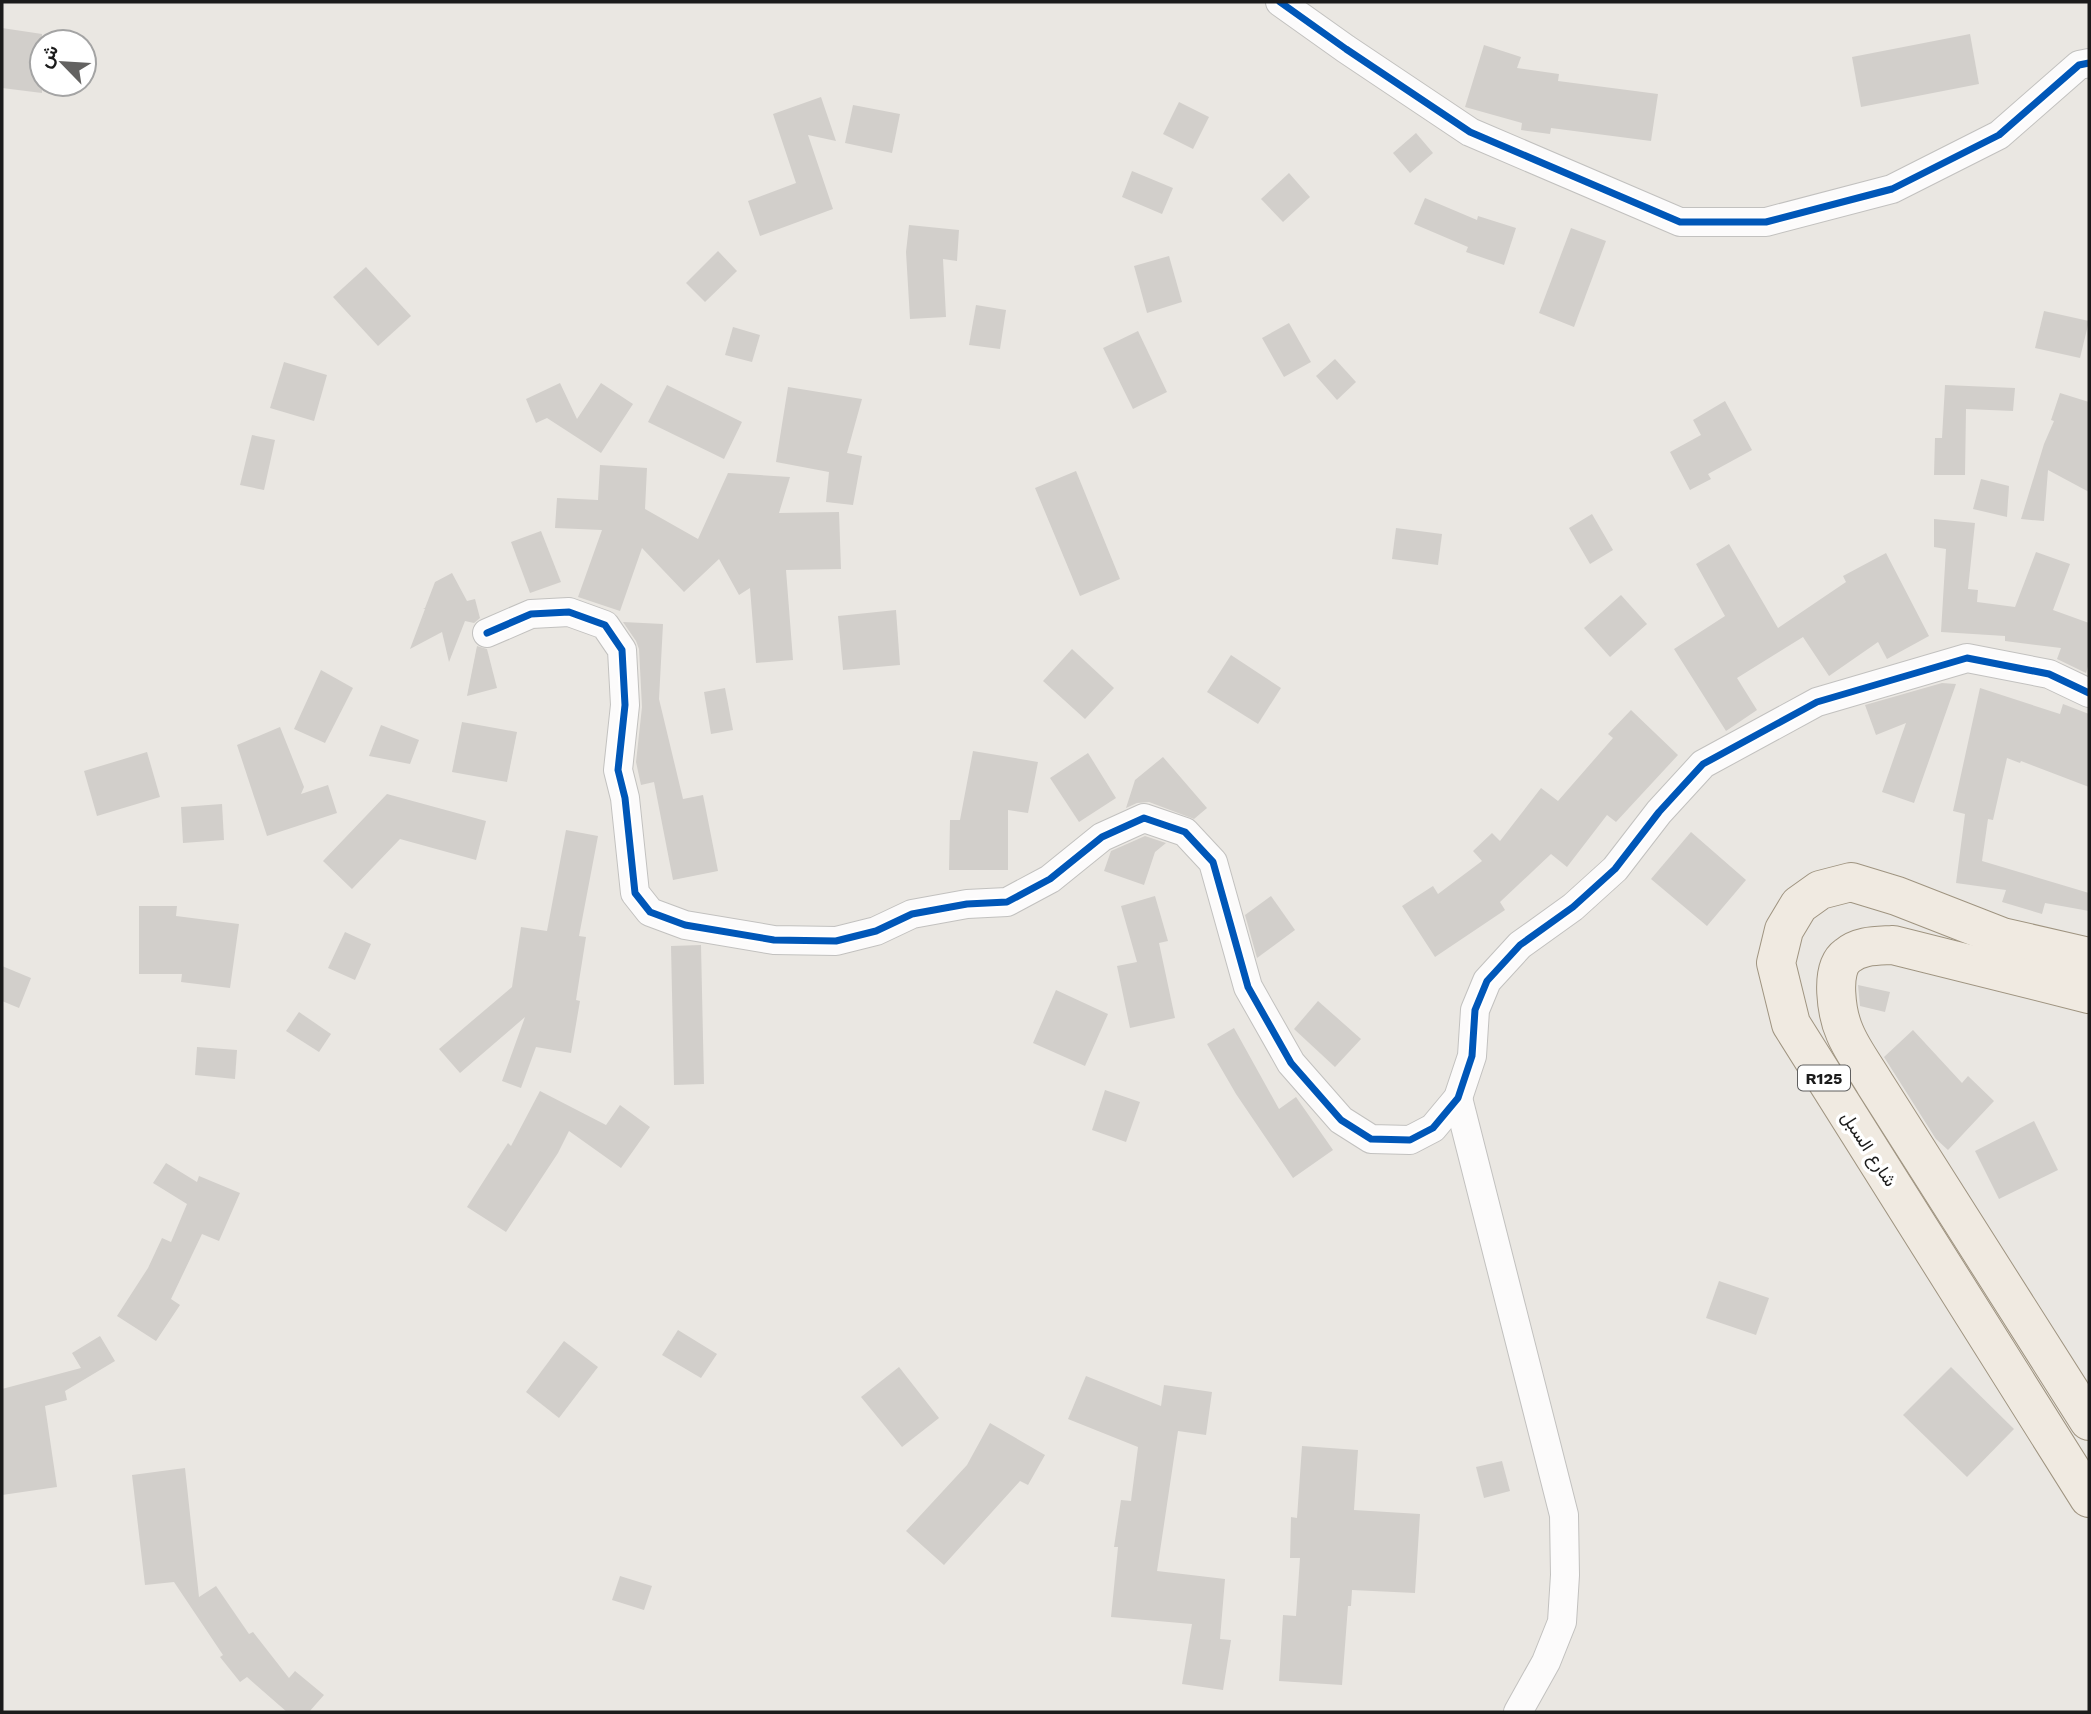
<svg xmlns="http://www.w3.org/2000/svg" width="2091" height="1714" viewBox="0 0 2091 1714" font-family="'Work Sans',Vazirmatn,sans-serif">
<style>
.building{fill:#d2cfcb}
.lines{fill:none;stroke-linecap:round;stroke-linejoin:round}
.street-casing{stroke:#c2c1bf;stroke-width:30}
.primary-casing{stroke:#9f9480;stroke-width:40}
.street{stroke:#fcfbfb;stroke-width:28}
.primary{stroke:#f0eae1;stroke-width:38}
.cycleway-casing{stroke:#fff;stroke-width:11}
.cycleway{stroke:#0057b8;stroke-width:7}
.labels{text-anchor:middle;stroke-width:7;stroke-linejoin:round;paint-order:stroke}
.shield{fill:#fff;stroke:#5f5f5f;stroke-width:2}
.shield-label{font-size:16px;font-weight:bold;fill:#1b1b1b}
.street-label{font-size:18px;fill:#1b1b1b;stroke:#fff}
</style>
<rect width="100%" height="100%" fill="#eae7e2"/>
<g class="building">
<polygon points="2,28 42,34 42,93 2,88"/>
<polygon points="1970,34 1979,84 1861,107 1852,57"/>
<polygon points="1484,45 1521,57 1517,68 1559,74 1558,81 1658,94 1651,141 1551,128 1550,134 1521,130 1522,123 1465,107"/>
<polygon points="821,97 836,141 808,135 833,209 760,236 748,201 796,183 773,114"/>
<polygon points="1179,102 1209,117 1193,149 1163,134"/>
<polygon points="853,105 900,114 892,153 845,143"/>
<polygon points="1416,133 1433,153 1410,173 1393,153"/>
<polygon points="1132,171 1173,188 1162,214 1122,197"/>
<polygon points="1289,173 1310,197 1283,222 1261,199"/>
<polygon points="1425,198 1477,220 1478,216 1516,228 1504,265 1466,252 1468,247 1414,224"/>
<polygon points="909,225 959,230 957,261 943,259 946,317 910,319 906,252"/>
<polygon points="1571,228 1606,241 1574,327 1539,313"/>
<polygon points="718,251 737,271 705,302 686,283"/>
<polygon points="1169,256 1182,302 1147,313 1134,266"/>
<polygon points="366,267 411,316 378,346 333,297"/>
<polygon points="976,305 1006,310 1000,349 969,345"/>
<polygon points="2044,311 2089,321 2080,358 2035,348"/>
<polygon points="1289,323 1311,362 1284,377 1262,338"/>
<polygon points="733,327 760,335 752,362 725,355"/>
<polygon points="1138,331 1167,392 1133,409 1103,348"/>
<polygon points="1335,359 1356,382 1337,400 1316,376"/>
<polygon points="284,362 327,375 314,421 270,408"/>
<polygon points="560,383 577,419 601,383 633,404 601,453 547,418 536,423 526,399"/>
<polygon points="667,385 742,422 724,459 648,422"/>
<polygon points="1945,385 2015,388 2013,411 1966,409 1965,475 1934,475 1935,438 1942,438"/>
<polygon points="788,387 862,399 847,453 862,456 853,505 826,502 829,472 776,462"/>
<polygon points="2060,393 2089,402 2089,492 2048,470 2044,521 2021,519 2044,444 2054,421 2051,420"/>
<polygon points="1725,401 1752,450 1708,474 1711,479 1690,490 1670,452 1701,435 1693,420"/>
<polygon points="252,435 275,440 264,490 240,485"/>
<polygon points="600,465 647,468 645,509 698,539 728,473 790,477 779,513 839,512 841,569 786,570 793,660 756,663 750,588 739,595 719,559 684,592 642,548 620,611 578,597 602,530 555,528 557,498 598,500"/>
<polygon points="1076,471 1120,579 1080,596 1035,488"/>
<polygon points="1981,479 2009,486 2007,517 1973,509"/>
<polygon points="1592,514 1613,550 1590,564 1569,528"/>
<polygon points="1934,519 1975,523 1968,589 1978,590 1977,602 2015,607 2036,552 2070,564 2053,610 2089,623 2089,663 2086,673 2057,659 2061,648 2005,641 2005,636 1941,632 1946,549 1934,547"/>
<polygon points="1396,528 1442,534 1438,565 1392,559"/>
<polygon points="541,531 561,582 530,593 511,542"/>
<polygon points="1729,544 1778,628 1846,582 1843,576 1886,553 1929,636 1887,659 1878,642 1829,676 1803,637 1737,678 1757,710 1726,731 1674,649 1725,616 1696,564"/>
<polygon points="452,573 467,601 475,599 480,618 474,623 465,621 449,662 442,632 410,649 425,609 423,609 425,608 435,582"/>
<polygon points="1621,595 1647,624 1610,657 1584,628"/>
<polygon points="896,610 900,665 843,670 838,616"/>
<polygon points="623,622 663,624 659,699 683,799 703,795 718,871 673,880 654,782 641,785 636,762 642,707 639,649 636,641"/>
<polygon points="477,646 487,649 497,688 467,696"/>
<polygon points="1072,649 1114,688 1085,719 1043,681"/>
<polygon points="1231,655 1281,688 1258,724 1207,692"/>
<polygon points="321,670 353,688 325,743 294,729"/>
<polygon points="1942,683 1956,684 1914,803 1882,792 1906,723 1876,735 1865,705"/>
<polygon points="725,688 733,730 711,734 704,692"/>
<polygon points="1980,688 2060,714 2063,704 2089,714 2089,787 2021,761 2020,763 2007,758 1993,820 1988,819 1982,861 2089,893 2089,911 2045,903 2042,914 2002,902 2006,890 1956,883 1965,814 1953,811"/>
<polygon points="1631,710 1678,755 1616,822 1607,815 1567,867 1551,854 1500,902 1505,910 1435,957 1402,906 1433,886 1438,894 1482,861 1473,851 1492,833 1500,841 1541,788 1558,801 1613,738 1608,734"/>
<polygon points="462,722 517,732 507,782 452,772"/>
<polygon points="381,725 419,740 410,764 369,756"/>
<polygon points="280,727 304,787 301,794 328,785 337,813 267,836 237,745"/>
<polygon points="973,751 1038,762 1028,813 1008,810 1008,870 949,870 950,820 960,820"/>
<polygon points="147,752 160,797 97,816 84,771"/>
<polygon points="1088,753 1116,798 1079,822 1050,778"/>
<polygon points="1163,757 1207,808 1194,819 1149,802 1137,803 1126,808 1135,780"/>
<polygon points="387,794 486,821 476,860 400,839 352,889 323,861"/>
<polygon points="222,804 224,840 183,843 181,807"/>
<polygon points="566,830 598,836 579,936 586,937 576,1000 580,1001 571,1053 536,1047 521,1088 502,1081 525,1017 460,1073 439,1049 512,987 521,927 547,931"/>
<polygon points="1691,832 1746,880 1707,926 1651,879"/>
<polygon points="1145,836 1166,843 1155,852 1144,885 1104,871 1111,851"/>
<polygon points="1155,896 1168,941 1159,943 1175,1018 1130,1028 1117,966 1137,962 1121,906"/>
<polygon points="1271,896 1295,930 1257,958 1245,915"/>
<polygon points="139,906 177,906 176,916 239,924 230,988 181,982 182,974 139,974"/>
<polygon points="345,932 371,944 355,980 328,968"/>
<polygon points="701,945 704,1084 674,1085 671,946"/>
<polygon points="2,966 31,978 19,1008 2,1001"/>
<polygon points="1858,985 1890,992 1885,1012 1860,1006"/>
<polygon points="1056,990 1108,1014 1085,1066 1033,1043"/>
<polygon points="1318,1001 1361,1039 1335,1067 1294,1029"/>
<polygon points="299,1012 331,1034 319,1052 286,1031"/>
<polygon points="1234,1028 1279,1109 1296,1097 1333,1150 1293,1178 1236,1094 1207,1044"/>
<polygon points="1913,1030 1962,1083 1968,1076 1994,1101 1948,1150 1936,1139 1884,1057"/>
<polygon points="197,1047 237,1050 235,1079 195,1075"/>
<polygon points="1105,1090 1140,1102 1126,1142 1092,1130"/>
<polygon points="540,1091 606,1125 620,1105 650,1127 621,1168 569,1131 558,1153 506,1232 467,1207 508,1143 511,1146"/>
<polygon points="2034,1121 2058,1170 1999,1199 1975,1151"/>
<polygon points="166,1163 197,1182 199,1176 240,1193 219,1241 202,1234 171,1299 180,1305 156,1341 117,1316 148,1268 162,1238 171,1242 187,1204 153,1183"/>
<polygon points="1719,1281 1769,1298 1756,1335 1706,1318"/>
<polygon points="678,1330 717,1354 701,1378 662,1355"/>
<polygon points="100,1336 115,1361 65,1391 67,1400 45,1406 57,1487 2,1495 2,1389 81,1368 72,1353"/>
<polygon points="564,1341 598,1367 559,1418 526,1392"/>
<polygon points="899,1367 939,1418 902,1447 861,1397"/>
<polygon points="1951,1367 2014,1429 1967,1477 1903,1415"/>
<polygon points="1086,1376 1161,1406 1164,1385 1212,1392 1206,1435 1178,1431 1157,1571 1225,1579 1220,1639 1231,1640 1223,1690 1182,1684 1192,1624 1111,1617 1118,1547 1114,1547 1121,1500 1131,1501 1138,1447 1068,1419"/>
<polygon points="990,1423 1045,1455 1028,1485 1020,1481 944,1565 906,1531 967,1465"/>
<polygon points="1302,1446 1358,1450 1354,1510 1420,1514 1415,1593 1352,1590 1351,1606 1348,1606 1342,1685 1279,1681 1283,1615 1296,1616 1300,1558 1290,1558 1291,1517 1297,1518"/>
<polygon points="1502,1461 1510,1491 1484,1498 1476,1467"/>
<polygon points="185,1468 199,1597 216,1586 249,1634 253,1632 289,1678 295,1671 324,1695 309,1712 287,1712 247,1677 240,1682 220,1657 223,1655 174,1582 145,1585 132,1475"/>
<polygon points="620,1576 652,1586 644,1610 612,1600"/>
</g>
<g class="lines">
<defs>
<g id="street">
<polyline points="1280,2 1346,49 1470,132 1680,222 1766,222 1892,189 1999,135 2079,65 2089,63"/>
<polyline points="487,633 531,614 569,612 605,625 622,650 625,705 618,770 625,798 635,893 650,912 685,925 774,940 836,941 876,931 912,914 967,904 1007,902 1050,879 1102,837 1144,818 1185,832 1213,862 1248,987 1291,1063 1341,1120 1371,1139 1410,1140 1433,1128 1458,1098 1472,1056 1475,1010 1487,981 1520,945 1573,907 1615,869 1659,812 1703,764 1817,702 1967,658 2049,674 2089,693"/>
<polyline points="1458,1098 1564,1515 1565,1575 1562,1622 1546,1662 1518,1712"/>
</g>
<g id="primary">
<polyline points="2089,957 2002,937 1897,896 1851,882 1820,890 1799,905 1784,930 1776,963 1791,1024 2089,1498"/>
<path d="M2089 994 1893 945C1877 946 1860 945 1847 956 1829 969 1837 1015 1845 1033 1852 1050 1865 1067 1875 1084L2089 1421"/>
</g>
</defs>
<use href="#street" class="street-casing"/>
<use href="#primary" class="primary-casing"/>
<use href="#street" class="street"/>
<use href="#primary" class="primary"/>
<defs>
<g id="cycleway">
<polyline points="1280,2 1346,49 1470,132 1680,222 1766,222 1892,189 1999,135 2079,65 2089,63"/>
<polyline points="487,633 531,614 569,612 605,625 622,650 625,705 618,770 625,798 635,893 650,912 685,925 774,940 836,941 876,931 912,914 967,904 1007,902 1050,879 1102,837 1144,818 1185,832 1213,862 1248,987 1291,1063 1341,1120 1371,1139 1410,1140 1433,1128 1458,1098 1472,1056 1475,1010 1487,981 1520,945 1573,907 1615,869 1659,812 1703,764 1817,702 1967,658 2049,674 2089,693"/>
</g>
</defs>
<use href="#cycleway" class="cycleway-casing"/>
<use href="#cycleway" class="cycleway"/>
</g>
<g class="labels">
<rect class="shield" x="1798" y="1065.5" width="52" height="25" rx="5"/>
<g class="shield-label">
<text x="1824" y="1084">R125</text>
</g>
<g class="street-label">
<text transform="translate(1869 1149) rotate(57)" y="6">شارع السبل</text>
</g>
</g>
<rect width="2091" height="1714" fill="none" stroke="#1b1b1b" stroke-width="7"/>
<g transform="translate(63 63) rotate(295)"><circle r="33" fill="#ffffff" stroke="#a4a4a4" stroke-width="2"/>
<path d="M0-5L12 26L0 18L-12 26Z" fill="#636261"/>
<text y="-10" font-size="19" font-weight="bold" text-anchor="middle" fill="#1b1b1b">ش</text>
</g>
</svg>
